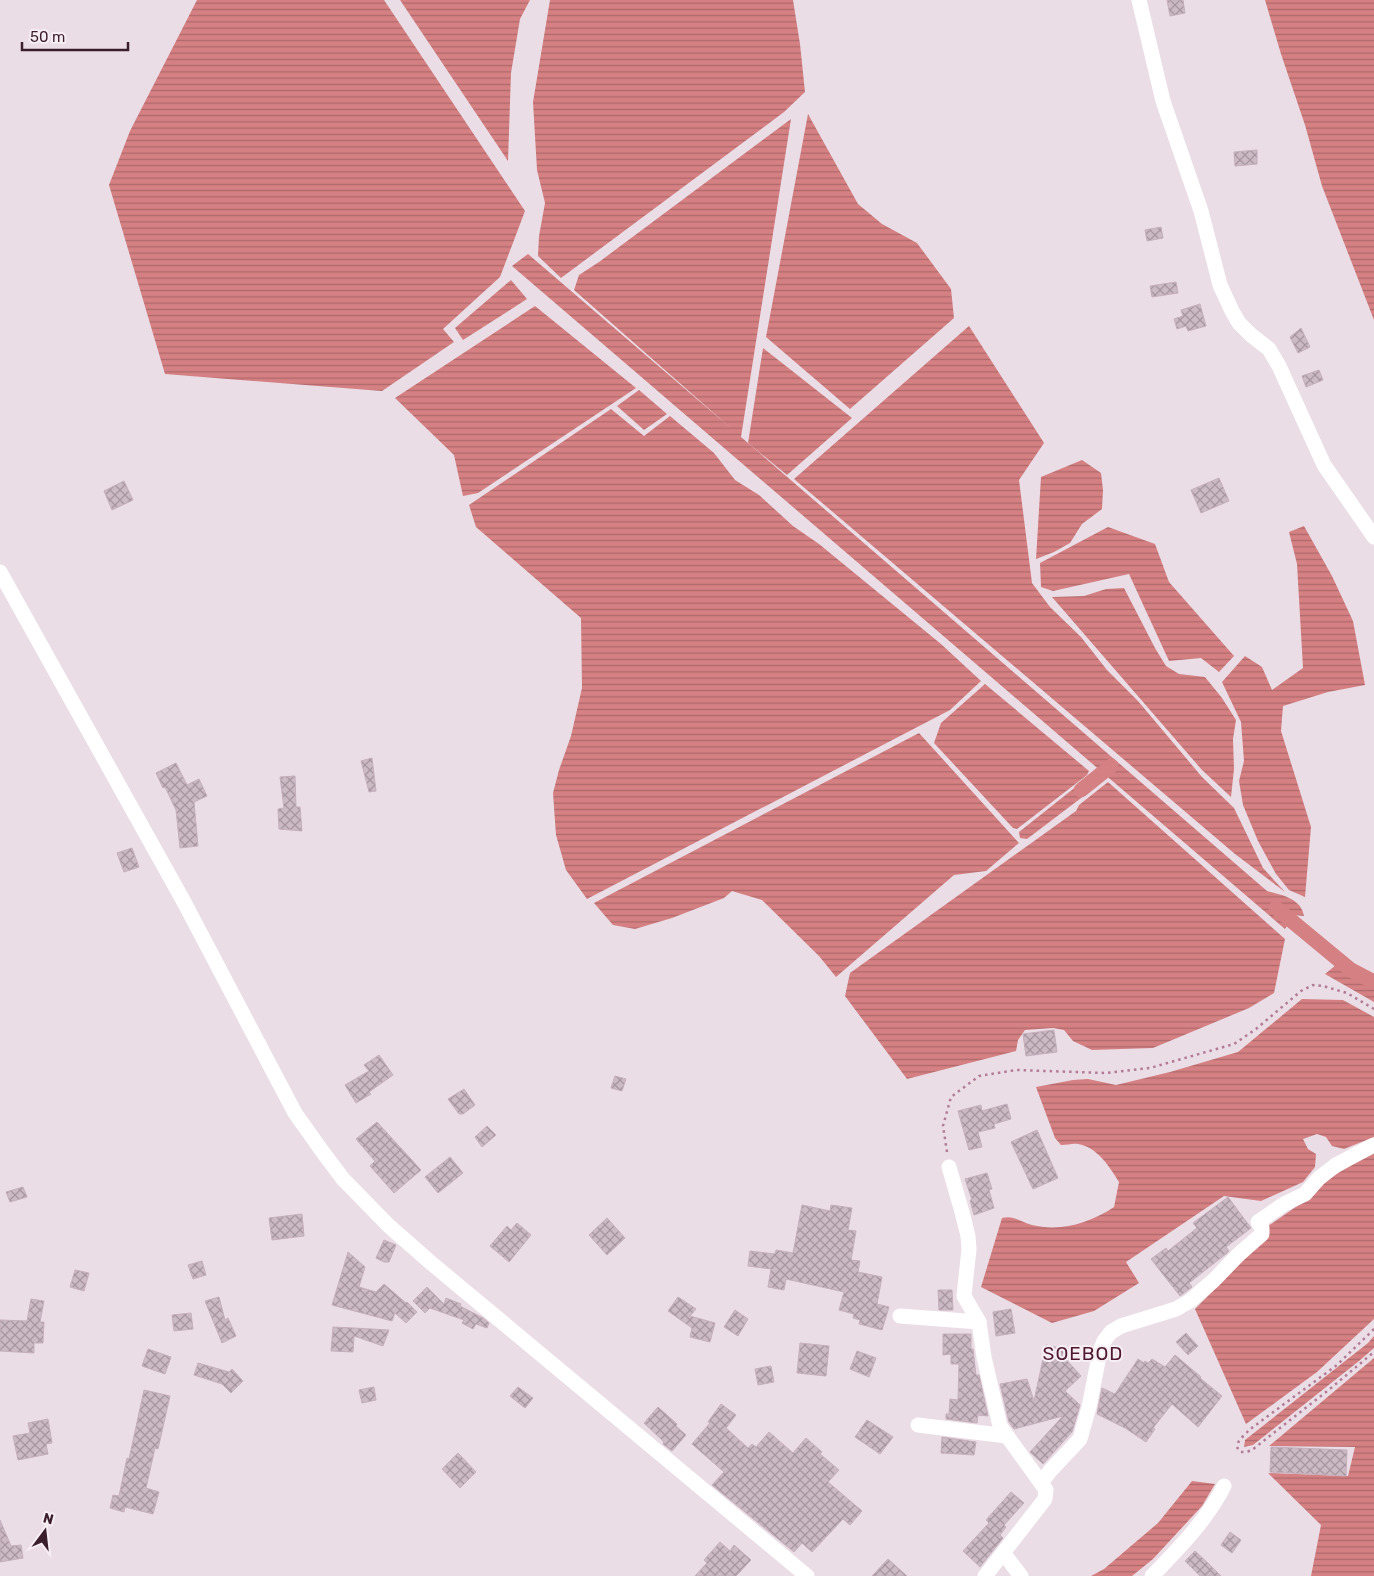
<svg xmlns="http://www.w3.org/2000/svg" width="1374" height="1576" viewBox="0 0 1374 1576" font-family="Rubik,sans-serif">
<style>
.water{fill:url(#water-rules)}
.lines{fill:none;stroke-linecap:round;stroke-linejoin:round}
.canal{stroke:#d58082;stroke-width:15}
.building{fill:url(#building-cross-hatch);stroke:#c5afbc}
.path{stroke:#b17b96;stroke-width:2.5;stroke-dasharray:2.5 4;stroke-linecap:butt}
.minor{stroke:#fff;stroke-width:15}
.labels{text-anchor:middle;stroke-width:4;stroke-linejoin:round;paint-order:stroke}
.neighbourhood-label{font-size:19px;letter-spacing:1px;fill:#4e1830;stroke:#f7eef4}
</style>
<defs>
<pattern id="water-rules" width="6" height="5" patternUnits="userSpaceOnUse" patternTransform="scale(1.25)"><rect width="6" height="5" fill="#d58082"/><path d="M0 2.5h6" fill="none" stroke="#ae686b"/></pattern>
<pattern id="building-cross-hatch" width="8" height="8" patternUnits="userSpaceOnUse" patternTransform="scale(1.25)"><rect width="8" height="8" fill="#cbb9c4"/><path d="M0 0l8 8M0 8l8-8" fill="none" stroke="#a6969f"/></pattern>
</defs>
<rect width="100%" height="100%" fill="#ebdde6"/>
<g class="water">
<polygon points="197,0 384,0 525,211 500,277 443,329 454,342 382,391 165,374 109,185 130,131"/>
<polygon points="400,0 530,0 520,19 511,73 508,161"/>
<polygon points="550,0 793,0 800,44 805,92 784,112 561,278 538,256 539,236 545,203 537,170 533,102"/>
<polygon points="1265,0 1374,0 1374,320 1322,186 1305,125 1281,54"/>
<polygon points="808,114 858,204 882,224 917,243 951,289 954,318 850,409 766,337"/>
<path d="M791 119 741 437 1267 891C1281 895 1301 898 1304 916L1294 915 1285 929 512 266 528 254 733 430 574 290 579 275 599 262Z"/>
<polygon points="511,280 527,299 463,340 455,328"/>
<polygon points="535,306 636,388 478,493 463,496 454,455 395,398"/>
<polygon points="969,326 1044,443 1019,480 1032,583 1050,607 1081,637 1107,670 1138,701 1202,777 1234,808 1263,868 1285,892 1235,854 794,479"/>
<polygon points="763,348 852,418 787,475 748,443"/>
<polygon points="639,390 667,414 644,430 617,406"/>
<polygon points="611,409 644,436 670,416 714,453 735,480 759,495 793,526 819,544 941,644 981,681 950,710 587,899 566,870 556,835 553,793 559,770 571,736 582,688 581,618 476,527 469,505"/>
<polygon points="1082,460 1101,473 1103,490 1102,509 1082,524 1070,543 1054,552 1036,559 1041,477"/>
<polygon points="1304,526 1332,576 1353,621 1365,685 1328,692 1283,706 1281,731 1311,827 1305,897 1289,890 1276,874 1258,841 1243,805 1239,781 1244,761 1241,722 1222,682 1245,656 1262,667 1272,690 1303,668 1297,564 1289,532"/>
<polygon points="1108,527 1155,544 1169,582 1234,656 1219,672 1201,658 1169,661 1129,574 1053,591 1041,587 1040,563"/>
<polygon points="1124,588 1155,648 1166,666 1179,674 1205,677 1222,698 1236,720 1233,739 1234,769 1231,797 1202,770 1052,597 1084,596 1106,589"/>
<polygon points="985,684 1089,771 1087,775 1017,829 1013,828 934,743 941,723"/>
<polygon points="919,733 1019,843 986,871 954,875 836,977 819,956 762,900 732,891 724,898 672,918 635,929 613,925 594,903"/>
<polygon points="1092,774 1096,775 1099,781 1093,789 1027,839 1020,838 1019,832"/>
<polygon points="1108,782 1285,939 1274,993 1249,1008 1153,1048 1092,1050 1073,1041 1064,1030 1053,1028 1025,1030 1018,1040 1016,1051 907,1079 845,996 850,973 1076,811 1079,805"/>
<polygon points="1336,965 1374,976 1374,1002 1325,974"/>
<path d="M1302 999 1343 1000 1374 1017V1137L1344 1149 1332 1146 1326 1137 1317 1134 1303 1139 1308 1149 1316 1154 1315 1167 1303 1182 1261 1201 1224 1196 1126 1262 1139 1283 1094 1311 1052 1323 981 1287 1002 1218C1015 1215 1019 1222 1032 1225 1061 1232 1090 1223 1114 1207L1119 1182C1110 1167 1097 1147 1078 1144 1073 1143 1067 1145 1061 1145L1055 1138 1036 1087 1073 1080 1088 1079 1116 1085 1170 1072 1238 1052Z"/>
<polygon points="1374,1152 1374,1319 1317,1372 1246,1424 1195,1309 1259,1245 1268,1226 1303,1202 1333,1176"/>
<polygon points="1374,1336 1374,1348 1359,1361 1253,1445 1244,1447 1245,1440 1368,1343"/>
<polygon points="1374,1358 1374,1576 1311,1576 1321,1525 1268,1473 1348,1476 1355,1447 1269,1446"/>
<polygon points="1192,1481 1215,1484 1202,1506 1153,1559 1132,1576 1091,1576 1104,1569 1158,1523"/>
</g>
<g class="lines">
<g class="canal">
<polyline points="1081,790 1111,766"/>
<polyline points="1276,908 1351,970 1374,982"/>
</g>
</g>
<g class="building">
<polygon points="1167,0 1183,0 1185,13 1170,16"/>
<polygon points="1257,150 1257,164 1235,166 1234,152"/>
<polygon points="1161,227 1163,238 1147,241 1145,230"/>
<polygon points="1176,282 1178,293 1152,297 1150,286"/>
<polygon points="1200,304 1206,326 1188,331 1186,326 1177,329 1174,319 1183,316 1181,310"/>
<polygon points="1301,328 1310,347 1298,353 1290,337"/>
<polygon points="1319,370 1323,380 1306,387 1302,376"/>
<polygon points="1219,478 1229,501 1201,513 1191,490"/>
<polygon points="124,481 133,500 112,510 104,491"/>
<polygon points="372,758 376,791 369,792 361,761"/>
<polygon points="176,763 187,785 199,779 207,796 194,802 198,846 180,848 176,810 165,787 163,788 156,773"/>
<polygon points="295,776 296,807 300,807 302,831 279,829 278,809 284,808 280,777"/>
<polygon points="132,848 139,867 124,872 117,853"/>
<polygon points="1054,1030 1057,1052 1026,1056 1023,1034"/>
<polygon points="379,1055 393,1075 369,1092 371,1094 356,1103 345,1085 369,1071 364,1065"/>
<polygon points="615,1076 626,1079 622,1091 611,1088"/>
<polygon points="464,1089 475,1105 463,1114 459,1114 448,1099"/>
<polygon points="1007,1104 1011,1119 994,1124 995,1128 978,1132 982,1147 969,1150 958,1111 981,1105 982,1111"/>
<polygon points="377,1122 421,1170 394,1193 370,1166 375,1161 356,1139"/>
<polygon points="487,1126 496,1135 482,1147 475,1137"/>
<polygon points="1037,1130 1058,1178 1033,1189 1011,1142"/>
<polygon points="450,1157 463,1173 438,1193 425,1177"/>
<polygon points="987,1173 992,1189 989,1190 994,1208 974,1215 970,1200 972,1200 965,1179"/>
<polygon points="23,1187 27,1197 10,1202 6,1192"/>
<polygon points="1228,1197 1251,1228 1226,1247 1229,1251 1227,1253 1189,1283 1192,1287 1180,1296 1151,1259 1166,1248 1168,1251 1197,1228 1193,1223"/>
<polygon points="802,1205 830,1211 831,1205 852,1208 848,1230 856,1231 851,1260 860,1261 858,1272 882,1277 877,1304 889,1307 882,1330 859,1324 860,1320 853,1318 854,1314 839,1310 844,1292 786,1279 784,1290 768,1287 771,1269 748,1266 750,1251 775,1254 776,1250 793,1253"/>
<polygon points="302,1214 304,1236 272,1240 269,1218"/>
<polygon points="607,1218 625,1238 607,1255 589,1235"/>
<polygon points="517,1223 531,1235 509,1262 490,1246 507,1226 511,1230"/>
<polygon points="384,1240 396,1245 389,1262 384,1262 376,1258"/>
<polygon points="348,1252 365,1267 359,1287 376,1292 384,1284 406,1303 407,1302 417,1312 406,1323 395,1313 392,1321 332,1305"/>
<polygon points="202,1261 206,1275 193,1279 188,1265"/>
<polygon points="75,1270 89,1273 84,1291 70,1287"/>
<polygon points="427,1287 444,1304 446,1298 461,1304 460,1306 483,1318 489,1323 487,1328 476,1324 473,1329 462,1323 464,1320 430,1308 425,1313 413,1301"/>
<polygon points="938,1290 952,1290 953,1310 939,1310"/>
<polygon points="219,1297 225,1320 228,1318 236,1336 222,1343 205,1301"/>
<polygon points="678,1297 696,1309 690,1316 715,1323 710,1342 690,1337 692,1328 668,1311"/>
<polygon points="31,1299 44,1301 40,1322 44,1322 43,1343 34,1343 34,1353 0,1351 0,1320 27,1321"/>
<polygon points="1011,1309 1015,1333 996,1336 993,1312"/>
<polygon points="735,1310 748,1319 738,1336 724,1327"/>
<polygon points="191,1313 193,1329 174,1331 172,1315"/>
<polygon points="333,1327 354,1328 389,1330 383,1346 354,1336 353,1352 331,1351"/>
<polygon points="1186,1333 1198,1346 1188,1355 1176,1342"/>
<polygon points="943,1334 971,1334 971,1349 973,1349 976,1375 979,1375 988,1416 978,1415 977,1423 946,1419 946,1414 949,1414 950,1399 958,1400 959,1364 951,1364 951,1354 943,1355"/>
<polygon points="800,1343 829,1346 826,1376 797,1373"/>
<polygon points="1046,1345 1064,1349 1063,1356 1081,1376 1065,1391 1080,1405 1072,1432 1043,1464 1030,1452 1063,1416 1014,1429 1009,1422 1000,1384 1027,1379 1034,1401"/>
<polygon points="148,1349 171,1357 165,1374 142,1366"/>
<polygon points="857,1351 876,1358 869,1377 850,1369"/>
<polygon points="1175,1355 1201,1377 1200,1378 1222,1396 1198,1427 1172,1404 1153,1428 1155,1429 1146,1442 1125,1428 1097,1414 1102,1388 1115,1394 1138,1359 1144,1363 1145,1361 1148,1363 1152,1359 1165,1367"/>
<polygon points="198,1363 229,1372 232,1369 243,1381 231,1393 222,1384 194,1375"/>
<polygon points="771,1366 774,1382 758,1385 755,1369"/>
<polygon points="374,1387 376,1400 362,1403 359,1390"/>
<polygon points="518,1387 533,1398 525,1408 510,1396"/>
<polygon points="144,1390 170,1396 158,1449 155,1448 146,1488 159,1492 153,1514 125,1507 124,1512 110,1508 113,1495 119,1496 127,1458 129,1459"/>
<polygon points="721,1404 736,1415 726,1428 748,1448 752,1444 756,1447 769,1432 793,1453 806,1438 822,1452 820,1454 839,1470 828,1482 862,1511 850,1525 843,1519 812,1552 802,1543 794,1552 712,1485 724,1472 692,1444 710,1423 708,1422"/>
<polygon points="658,1407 677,1424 676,1426 686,1435 672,1451 663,1444 664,1442 644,1423"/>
<polygon points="48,1419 52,1443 46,1444 48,1454 18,1460 13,1436 30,1433 28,1423"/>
<polygon points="867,1420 893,1437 880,1454 855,1437"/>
<polygon points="942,1437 976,1442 974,1455 941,1453"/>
<polygon points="1271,1447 1347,1450 1346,1476 1270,1472"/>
<polygon points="458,1453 476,1472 460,1488 442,1469"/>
<polygon points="1011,1492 1024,1503 1004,1525 1006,1527 1000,1535 1003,1538 980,1567 963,1551 989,1523 986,1520"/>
<polygon points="0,1520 11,1546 21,1545 23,1558 0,1562"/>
<polygon points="1230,1532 1241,1540 1232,1553 1221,1545"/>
<polygon points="720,1542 730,1551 734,1545 751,1560 736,1576 695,1576 707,1563 704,1560"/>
<polygon points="1195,1551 1209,1564 1221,1576 1200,1576 1185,1561"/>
<polygon points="888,1559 907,1576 872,1576"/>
</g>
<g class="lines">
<g class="path">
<polyline points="947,1152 943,1126 951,1097 979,1076 1016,1070 1106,1073 1150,1068 1234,1044 1256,1029 1301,991 1313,985 1323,986 1347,993 1374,1009"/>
<path d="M1374 1329 1337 1365 1249 1430C1246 1434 1240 1438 1238 1443 1235 1454 1245 1453 1252 1450L1331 1388 1374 1352"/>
</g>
<g class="minor">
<polyline points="1139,0 1163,101 1201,211 1220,285 1232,311 1239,323 1251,335 1269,349 1279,366 1324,465 1374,537"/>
<polyline points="0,572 184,902 295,1113 322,1151 343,1179 389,1226 430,1262 807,1576"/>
<polyline points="949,1167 962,1212 968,1236 969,1249 964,1296 979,1322 984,1357 1000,1426 1046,1490 1045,1499 985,1576"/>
<polyline points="900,1316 979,1322"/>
<polyline points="918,1425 1007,1436"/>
<polyline points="1041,1483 1050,1471 1080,1439 1089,1407 1100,1351 1104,1341 1111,1332 1121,1326 1176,1309 1190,1301 1214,1280 1238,1255 1262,1234 1262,1228 1258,1222 1284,1204 1305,1194 1319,1178 1336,1165 1374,1145"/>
<polyline points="1004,1554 1021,1576"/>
<path d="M1152 1576C1178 1549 1207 1520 1224 1486"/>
</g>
</g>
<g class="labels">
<g class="neighbourhood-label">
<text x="1083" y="1360">SOEBOD</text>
</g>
</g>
<g transform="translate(45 1531) rotate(15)" stroke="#f7eef4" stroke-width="4" paint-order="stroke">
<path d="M0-4L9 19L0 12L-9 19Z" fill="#3b1e2b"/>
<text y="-8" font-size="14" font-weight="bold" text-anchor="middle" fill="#3b1e2b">N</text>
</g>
<path d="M22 42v8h106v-8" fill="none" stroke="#3b1e2b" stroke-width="2.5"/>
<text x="30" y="42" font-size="15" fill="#3b1e2b" stroke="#f7eef4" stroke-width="4" paint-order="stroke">50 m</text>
</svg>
